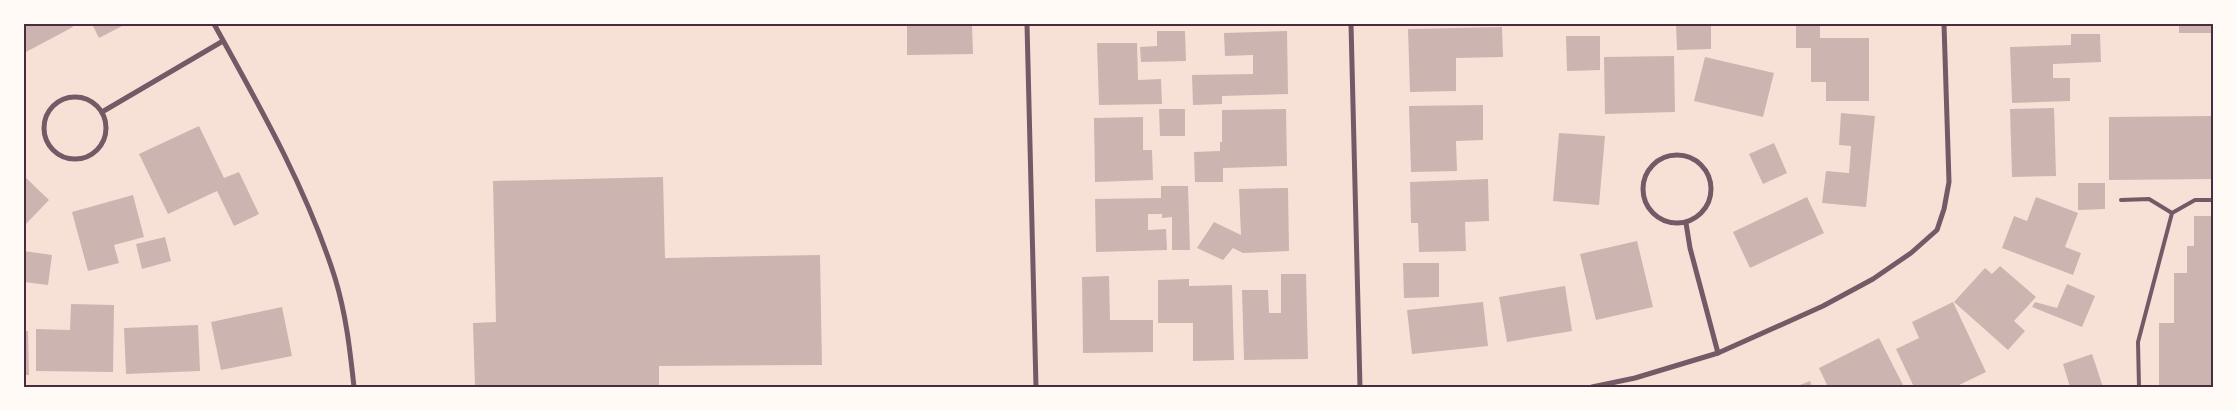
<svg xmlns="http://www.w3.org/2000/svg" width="2237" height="411" viewBox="0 0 2237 411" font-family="'Sofia Sans Condensed',sans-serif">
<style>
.building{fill:#ccb4b1}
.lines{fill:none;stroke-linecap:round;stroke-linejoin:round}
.service{stroke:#755966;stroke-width:4}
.minor{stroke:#755966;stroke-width:5}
.neatline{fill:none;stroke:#4a2c40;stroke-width:2}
</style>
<rect width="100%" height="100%" fill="#f7e1d7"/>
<g class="building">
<polygon points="24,24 71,24 73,27 24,53"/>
<polygon points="92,24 126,24 99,38"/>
<polygon points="907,24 972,24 973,54 907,55"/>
<polygon points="1676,24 1711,24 1711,49 1677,50"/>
<polygon points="1796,24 1820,24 1820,38 1869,38 1869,101 1826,101 1826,82 1811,82 1811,48 1796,48"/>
<rect x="2179" y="24" width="34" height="9"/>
<polygon points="1502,27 1503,57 1456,58 1456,91 1410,92 1408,29"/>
<polygon points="1157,31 1185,31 1186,61 1141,62 1140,47 1157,46"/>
<polygon points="1287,31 1288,94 1222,96 1222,104 1193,105 1192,75 1253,74 1253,55 1225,56 1224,33"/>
<polygon points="2071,34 2100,34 2101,62 2053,64 2053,78 2070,78 2070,101 2012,103 2010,47 2071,45"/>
<polygon points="1566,36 1600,36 1600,70 1567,71"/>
<polygon points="1097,43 1137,43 1138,80 1161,79 1162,104 1099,105"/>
<polygon points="1674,56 1675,112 1605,114 1604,57"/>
<polygon points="1705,57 1774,73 1763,117 1694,101"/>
<polygon points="1483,105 1483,140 1456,141 1457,171 1411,172 1409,106"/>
<polygon points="2054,108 2056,176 2012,177 2010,109"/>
<polygon points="1159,109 1185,109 1185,136 1160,136"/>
<polygon points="1286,109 1287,166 1223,168 1223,182 1195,182 1194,152 1220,151 1220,142 1222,142 1222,110"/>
<polygon points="1841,113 1875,116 1866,207 1822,203 1826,171 1849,173 1851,146 1839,145"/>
<polygon points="2213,116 2213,179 2109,180 2109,117"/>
<polygon points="1143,117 1143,150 1152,150 1153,180 1095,182 1094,118"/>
<polygon points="199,126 224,178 239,172 259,214 234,226 217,191 168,214 139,154"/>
<polygon points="1559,133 1605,136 1599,205 1553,201"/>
<polygon points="1774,143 1787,173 1763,184 1749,154"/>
<polygon points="24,176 49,200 24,226"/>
<polygon points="663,177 665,258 820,255 822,365 659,366 659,387 475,387 473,323 496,322 493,181"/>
<polygon points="1488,179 1489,221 1465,222 1466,251 1419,252 1418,223 1411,223 1410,182"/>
<polygon points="2078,183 2105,183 2105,209 2078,210"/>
<polygon points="1161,186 1188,186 1190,250 1172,250 1172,217 1162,218 1162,214 1148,214 1148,230 1166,229 1167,250 1096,252 1095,199 1161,198"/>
<polygon points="1288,188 1289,251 1243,253 1233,248 1223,260 1197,248 1214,222 1241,235 1239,189"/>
<polygon points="133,195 144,237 114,245 119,263 88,271 72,212"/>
<polygon points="1807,197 1824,233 1750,268 1733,232"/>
<polygon points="2036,197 2078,213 2065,247 2081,253 2073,275 2002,248 2014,216 2027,221"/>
<polygon points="2194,216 2213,216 2213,387 2159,387 2159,323 2174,323 2174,273 2187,273 2187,246 2194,246"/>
<polygon points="165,237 171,261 142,269 136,244"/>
<polygon points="1637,241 1653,307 1596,320 1580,254"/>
<polygon points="24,251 52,255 48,285 24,282"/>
<polygon points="1403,263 1439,263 1439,297 1404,298"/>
<polygon points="2000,266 2036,297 2014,321 2025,331 2008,350 1954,302 1985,268 1992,274"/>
<polygon points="1281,274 1306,274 1308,359 1244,360 1242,290 1268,290 1269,313 1281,313"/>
<polygon points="1109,276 1110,320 1153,320 1153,352 1083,353 1082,277"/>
<polygon points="1189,279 1189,286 1232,285 1234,360 1193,361 1193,323 1158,323 1158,280"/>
<polygon points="2067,284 2095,296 2082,327 2032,307 2035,302 2057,308"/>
<polygon points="1565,286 1572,331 1507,342 1499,297"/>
<polygon points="1483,302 1488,346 1412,354 1407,310"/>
<polygon points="1953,302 1986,372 1955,387 1914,387 1896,349 1919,338 1912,322"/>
<polygon points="71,304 114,305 113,372 36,371 36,329 70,330"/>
<polygon points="282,307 292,356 221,370 211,322"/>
<polygon points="198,325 200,371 126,374 124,328"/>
<polygon points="24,331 28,331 29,375 24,375"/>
<polygon points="1879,338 1904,387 1828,387 1819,368"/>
<polygon points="2092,354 2103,387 2070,387 2063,364"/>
<polygon points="1810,381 1812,387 1795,387"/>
</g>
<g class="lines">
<g class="service">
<polyline points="2121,200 2149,199 2172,213"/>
<polyline points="2139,387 2138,342 2172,213 2195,200 2213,200"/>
</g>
<g class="minor">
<path d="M214 24C259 105 307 189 335 278 346 314 350 350 354 387"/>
<polyline points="1027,24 1036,387"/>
<polyline points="1351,24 1360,387"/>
<circle cx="75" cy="128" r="31"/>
<polyline points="102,112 223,41"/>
<circle cx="1677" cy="189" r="34"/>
<polyline points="1686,223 1690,248 1718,353"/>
<polyline points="1592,387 1635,378 1718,353 1823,306 1873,279 1911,253 1937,230 1944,209 1949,182 1944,24"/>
</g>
</g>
<rect width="2237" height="411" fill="none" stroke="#fffaf5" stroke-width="50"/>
<rect x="25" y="25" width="2187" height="361" class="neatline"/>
</svg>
